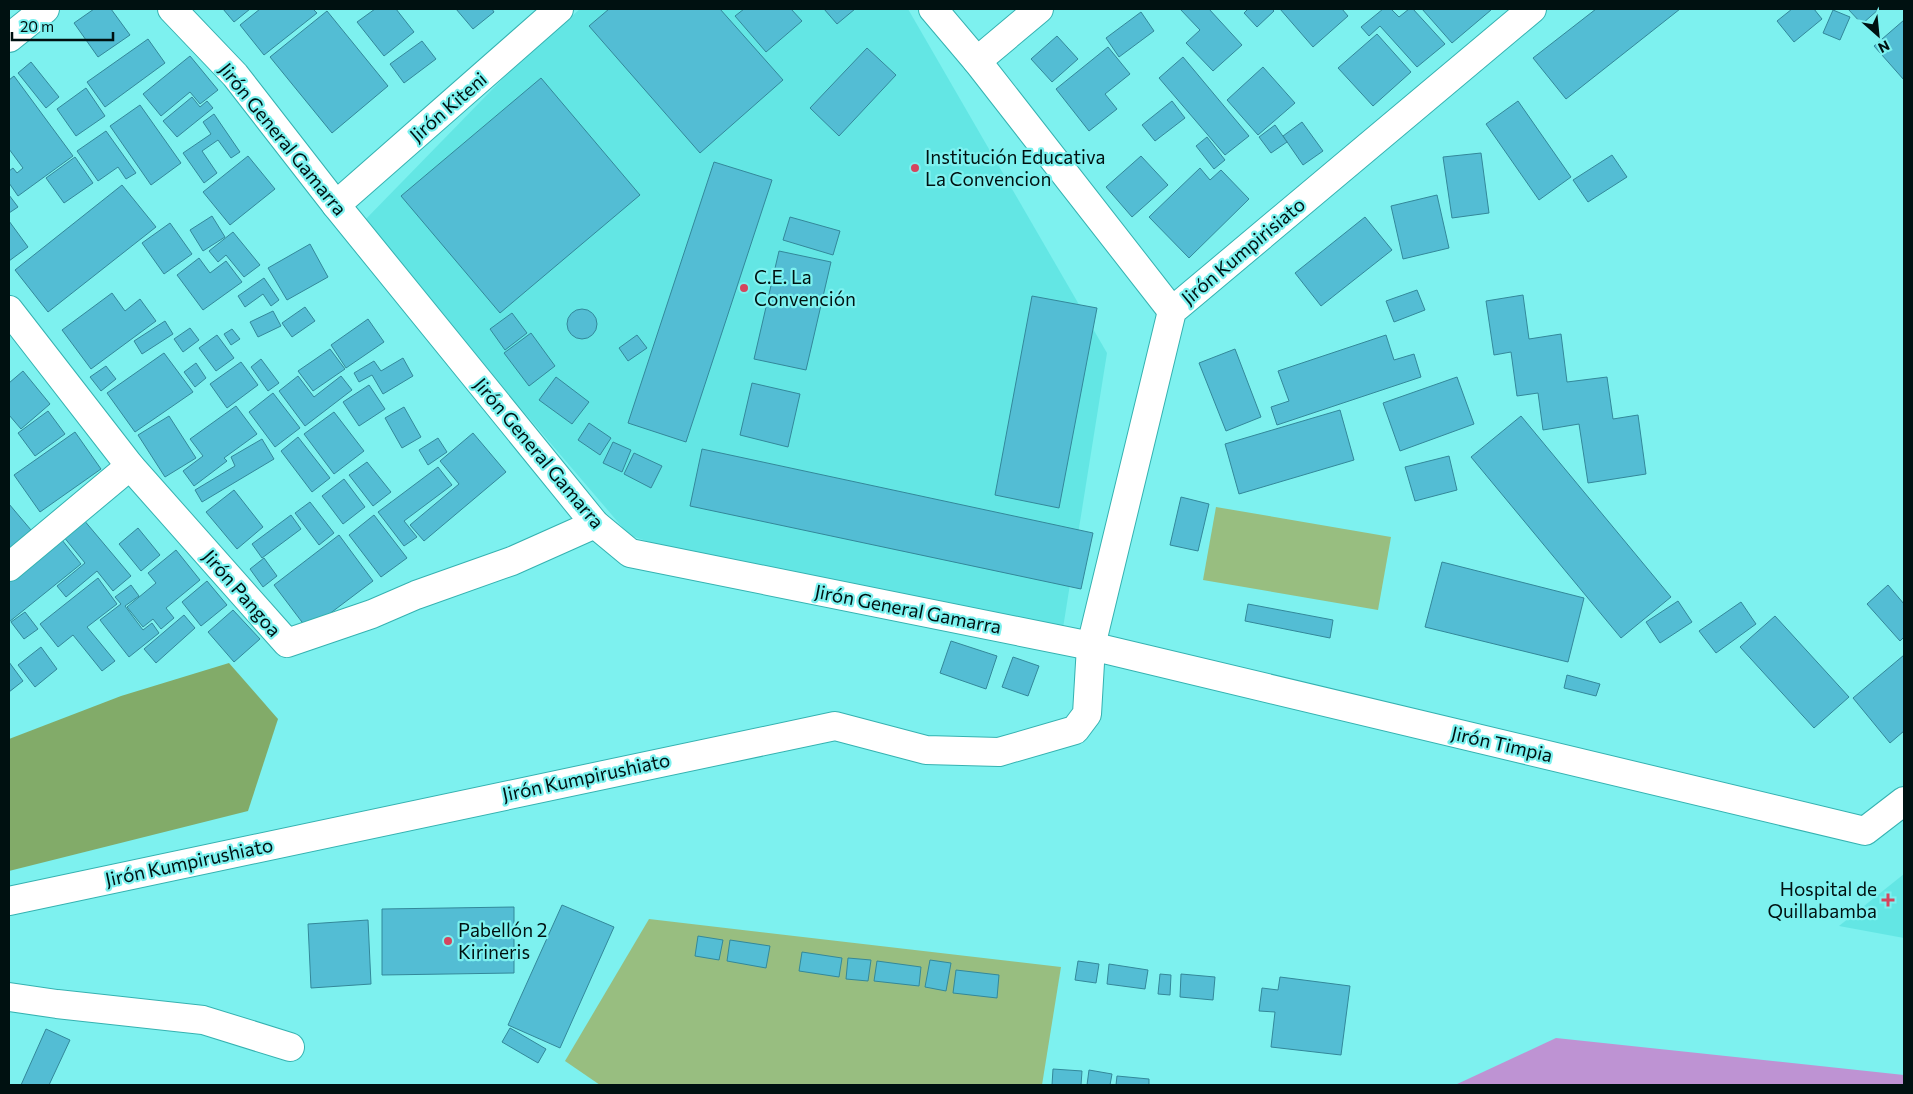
<svg xmlns="http://www.w3.org/2000/svg" width="1913" height="1094" viewBox="0 0 1913 1094" font-family="Commissioner,sans-serif">
<style>
.built{fill:#63e6e4}
.green{fill:#98be80}
.forest{fill:#82ab69}
.water{fill:#be93d3}
.building{fill:#53bdd4;stroke:#33889a}
.lines{fill:none;stroke-linecap:round;stroke-linejoin:round}
.minor-casing{stroke:#35b2b1;stroke-width:30}
.minor{stroke:#fff;stroke-width:28}
.poi-dot{fill:#d5455e;stroke:#7df1ef;stroke-width:2}
.labels{text-anchor:middle;stroke-width:4.5;stroke-linejoin:round;paint-order:stroke}
.street-label{font-size:19px;fill:#011;stroke:#7df1ef}
.poi-label{font-size:19px;fill:#011;stroke:#7df1ef;text-anchor:start}
</style>
<rect width="100%" height="100%" fill="#7df1ef"/>
<g class="built">
<polygon points="580,9 908,9 1107,353 1063,628 678,552 629,535 362,223 522,59"/>
<polygon points="1904,874 1904,938 1839,926"/>
</g>
<g class="green">
<polygon points="1216,507 1391,537 1378,610 1203,580"/>
<polygon points="649,919 1061,967 1042,1085 600,1085 565,1061"/>
</g>
<polygon class="forest" points="229,663 278,719 248,811 9,871 9,739 121,696"/>
<polygon class="water" points="1556,1038 1904,1075 1904,1085 1455,1085"/>
<g class="building">
<polygon points="94,9 111,9 130,35 98,57 74,23"/>
<polygon points="223,9 250,9 234,22"/>
<polygon points="260,9 313,9 317,13 264,55 240,25"/>
<polygon points="375,9 396,9 414,32 384,56 357,22"/>
<polygon points="456,9 492,9 494,12 473,29"/>
<polygon points="609,9 720,9 783,80 700,153 589,26"/>
<polygon points="744,9 791,9 802,21 766,52 735,16"/>
<polygon points="824,9 855,9 837,24"/>
<polygon points="1180,9 1209,9 1242,45 1213,71 1186,43 1200,30"/>
<polygon points="1248,9 1272,9 1274,11 1257,27 1244,13"/>
<polygon points="1280,9 1342,9 1348,16 1313,47"/>
<polygon points="1383,9 1391,9 1399,17 1409,9 1413,9 1445,44 1417,67 1380,26 1369,36 1361,27"/>
<polygon points="1422,9 1490,9 1491,10 1452,43"/>
<polygon points="1596,9 1680,9 1566,99 1533,58"/>
<polygon points="1792,9 1814,9 1822,19 1794,42 1777,21"/>
<polygon points="1848,9 1879,9 1862,24"/>
<polygon points="1833,10 1850,17 1840,40 1823,33"/>
<polygon points="327,11 388,86 332,133 270,57"/>
<polygon points="1141,12 1154,31 1119,57 1106,38"/>
<polygon points="1904,20 1904,80 1874,46"/>
<polygon points="1377,34 1411,72 1373,106 1338,68"/>
<polygon points="1057,36 1078,59 1052,82 1031,59"/>
<polygon points="148,39 165,63 105,107 87,82"/>
<polygon points="422,41 436,59 404,83 390,64"/>
<polygon points="1108,47 1130,74 1105,94 1117,109 1089,131 1056,89"/>
<polygon points="867,48 896,75 839,136 810,108"/>
<polygon points="190,56 218,90 200,104 190,92 161,116 143,94"/>
<polygon points="1183,57 1249,136 1225,155 1159,78"/>
<polygon points="31,62 59,97 46,108 18,73"/>
<polygon points="1263,67 1295,103 1258,135 1227,100"/>
<polygon points="14,76 73,156 18,196 9,183 9,171 13,168 17,173 23,168 9,149 9,80"/>
<polygon points="541,78 640,195 500,313 401,196"/>
<polygon points="86,88 105,116 76,136 57,109"/>
<polygon points="192,97 200,107 207,101 213,108 177,137 163,121"/>
<polygon points="1172,101 1185,118 1155,141 1142,125"/>
<polygon points="1518,101 1571,177 1539,200 1486,124"/>
<polygon points="140,105 181,163 151,185 110,126"/>
<polygon points="214,114 240,152 231,158 218,140 202,151 217,173 204,183 183,153 211,134 203,122"/>
<polygon points="1302,122 1323,151 1303,165 1283,136"/>
<polygon points="1275,125 1287,142 1271,153 1259,137"/>
<polygon points="106,131 136,173 126,179 118,167 98,181 77,151"/>
<polygon points="1207,137 1225,160 1214,169 1196,146"/>
<polygon points="1481,153 1489,213 1452,218 1443,157"/>
<polygon points="1612,155 1627,177 1588,202 1573,180"/>
<polygon points="248,156 275,189 230,225 203,192"/>
<polygon points="1141,156 1168,185 1132,217 1106,187"/>
<polygon points="75,157 93,183 64,203 46,178"/>
<polygon points="714,162 772,180 686,442 628,423"/>
<polygon points="1200,168 1210,180 1221,170 1249,199 1189,258 1149,217"/>
<polygon points="122,185 156,227 48,312 15,270"/>
<polygon points="9,195 18,207 9,213"/>
<polygon points="1437,195 1449,248 1403,259 1391,206"/>
<polygon points="212,216 225,237 203,251 190,230"/>
<polygon points="790,217 840,231 833,255 783,240"/>
<polygon points="1365,217 1392,250 1321,306 1295,273"/>
<polygon points="9,221 28,247 9,261"/>
<polygon points="170,223 192,254 164,274 142,243"/>
<polygon points="233,232 260,265 244,277 226,255 218,262 209,251"/>
<polygon points="310,244 328,277 287,300 268,268"/>
<polygon points="779,251 831,262 806,370 754,359"/>
<polygon points="199,258 210,273 226,261 242,282 203,310 177,275"/>
<polygon points="264,278 279,300 271,306 263,294 245,307 238,296"/>
<polygon points="1417,290 1425,310 1394,322 1386,301"/>
<polygon points="112,293 125,311 140,299 156,321 91,369 62,330"/>
<polygon points="1523,295 1529,339 1561,334 1567,382 1607,377 1613,419 1638,415 1646,474 1588,483 1579,424 1543,430 1538,393 1517,396 1511,352 1494,355 1486,301"/>
<polygon points="1032,296 1097,308 1059,508 995,495"/>
<polygon points="305,307 315,321 292,337 282,323"/>
<circle cx="582" cy="324" r="15"/>
<polygon points="273,311 281,326 258,337 250,322"/>
<polygon points="512,313 527,333 505,350 490,329"/>
<polygon points="368,319 384,342 346,368 331,345"/>
<polygon points="165,321 173,334 142,354 134,341"/>
<polygon points="190,328 199,340 183,352 174,339"/>
<polygon points="232,329 240,339 231,345 224,334"/>
<polygon points="531,333 555,366 529,386 504,353"/>
<polygon points="217,335 234,358 216,371 199,348"/>
<polygon points="637,335 647,348 628,361 619,348"/>
<polygon points="1386,335 1394,360 1414,354 1421,377 1277,425 1271,407 1289,401 1278,371"/>
<polygon points="330,349 345,369 313,391 298,371"/>
<polygon points="1235,349 1261,417 1226,431 1199,363"/>
<polygon points="164,353 193,392 135,432 107,393"/>
<polygon points="403,358 413,376 383,394 372,375 359,382 354,373 374,361 381,371"/>
<polygon points="261,359 279,383 268,391 251,367"/>
<polygon points="241,362 258,385 227,408 210,384"/>
<polygon points="196,363 206,378 195,387 184,372"/>
<polygon points="106,366 116,379 101,391 90,377"/>
<polygon points="23,371 50,404 21,429 9,415 9,383"/>
<polygon points="298,376 314,397 341,376 352,390 305,426 279,391"/>
<polygon points="556,377 589,402 572,424 539,400"/>
<polygon points="1457,377 1474,424 1400,451 1383,403"/>
<polygon points="752,383 800,394 788,447 740,435"/>
<polygon points="369,385 385,409 359,426 343,402"/>
<polygon points="273,393 300,428 275,447 249,412"/>
<polygon points="236,406 257,434 224,458 227,461 194,486 183,471 203,456 190,439"/>
<polygon points="404,407 421,437 402,448 385,418"/>
<polygon points="1340,410 1354,460 1239,494 1225,444"/>
<polygon points="48,411 65,434 35,456 18,433"/>
<polygon points="334,412 364,451 334,474 304,434"/>
<polygon points="169,416 196,458 165,477 138,435"/>
<polygon points="1521,416 1671,597 1621,638 1471,457"/>
<polygon points="589,423 611,438 600,455 578,440"/>
<polygon points="75,432 101,469 40,512 14,475"/>
<polygon points="473,433 506,472 424,541 410,525 459,484 440,461"/>
<polygon points="298,437 330,478 312,492 281,451"/>
<polygon points="438,438 447,452 428,465 419,450"/>
<polygon points="262,439 274,459 202,502 195,490 235,466 231,457"/>
<polygon points="613,442 631,450 622,472 603,463"/>
<polygon points="702,449 1093,533 1081,589 690,506"/>
<polygon points="634,453 662,466 651,488 624,474"/>
<polygon points="1449,456 1457,490 1415,501 1405,467"/>
<polygon points="367,462 391,492 373,506 349,475"/>
<polygon points="438,467 452,485 404,521 417,537 404,546 378,512"/>
<polygon points="344,479 365,507 343,524 322,496"/>
<polygon points="234,490 263,527 237,549 206,512"/>
<polygon points="1181,497 1209,504 1198,551 1170,545"/>
<polygon points="310,502 334,533 319,545 295,513"/>
<polygon points="9,504 31,530 9,549"/>
<polygon points="291,515 301,529 262,558 252,544"/>
<polygon points="374,515 407,558 381,577 349,535"/>
<polygon points="83,519 131,576 113,591 97,571 66,597 57,586 85,563 63,536"/>
<polygon points="138,528 160,555 141,571 119,544"/>
<polygon points="58,535 81,564 9,622 9,576"/>
<polygon points="339,535 373,581 308,630 274,585"/>
<polygon points="176,550 200,580 166,608 174,618 161,629 153,619 143,627 127,607 156,583 148,573"/>
<polygon points="264,558 277,576 263,587 250,569"/>
<polygon points="1442,562 1584,598 1568,662 1425,627"/>
<polygon points="98,578 117,604 87,627 115,661 102,671 73,635 58,647 40,624"/>
<polygon points="207,581 227,605 201,626 182,602"/>
<polygon points="131,585 139,596 125,606 143,630 152,623 159,633 129,657 100,620 121,604 115,597"/>
<polygon points="1888,585 1904,604 1904,637 1900,641 1867,604"/>
<polygon points="1678,601 1692,622 1660,643 1646,622"/>
<polygon points="1741,602 1756,624 1716,653 1699,631"/>
<polygon points="1248,604 1333,620 1330,638 1245,621"/>
<polygon points="233,610 260,639 234,662 208,632"/>
<polygon points="25,612 38,629 24,639 11,622"/>
<polygon points="184,615 195,628 156,663 144,649"/>
<polygon points="1775,616 1849,697 1814,728 1740,647"/>
<polygon points="951,641 997,656 986,689 940,673"/>
<polygon points="41,647 57,669 35,687 18,665"/>
<polygon points="1904,655 1904,731 1890,743 1853,698"/>
<polygon points="1013,657 1039,666 1028,696 1002,687"/>
<polygon points="9,662 23,681 9,692"/>
<polygon points="1567,675 1600,684 1596,696 1564,688"/>
<polygon points="562,905 614,927 560,1048 508,1025"/>
<polygon points="514,907 514,973 382,975 382,909"/>
<polygon points="368,920 371,984 311,988 308,924"/>
<polygon points="698,936 723,940 719,960 695,956"/>
<polygon points="730,940 770,946 766,968 727,961"/>
<polygon points="802,952 842,958 839,977 799,971"/>
<polygon points="848,958 871,960 868,981 846,979"/>
<polygon points="930,960 951,963 946,991 925,987"/>
<polygon points="877,961 921,967 919,986 874,981"/>
<polygon points="1078,961 1099,964 1096,983 1075,980"/>
<polygon points="1109,964 1148,970 1145,989 1107,984"/>
<polygon points="956,970 999,975 997,998 953,993"/>
<polygon points="1160,974 1171,975 1170,995 1158,994"/>
<polygon points="1181,974 1215,977 1213,1000 1180,997"/>
<polygon points="1280,977 1350,986 1341,1055 1271,1047 1275,1012 1259,1011 1262,988 1278,990"/>
<polygon points="510,1028 546,1049 538,1063 502,1042"/>
<polygon points="46,1029 70,1040 49,1085 21,1085"/>
<polygon points="1053,1069 1082,1071 1081,1085 1052,1085"/>
<polygon points="1089,1070 1112,1074 1110,1085 1087,1085"/>
<polygon points="1117,1076 1149,1079 1149,1085 1116,1085"/>
</g>
<g class="lines">
<defs>
<g id="minor">
<polyline points="172,9 235,75 336,205 595,524 630,553 1091,646 1865,831 1904,801"/>
<polyline points="933,9 977,61 1172,311"/>
<polyline points="9,38 45,9"/>
<polyline points="977,61 1039,9"/>
<polyline points="336,205 559,9"/>
<polyline points="9,310 130,466 287,643 372,614 416,595 512,561 595,524"/>
<polyline points="9,567 130,466"/>
<polyline points="9,901 835,726 926,750 999,752 1075,730 1087,714 1091,646 1172,311 1532,9"/>
<polyline points="9,997 57,1004 203,1020 290,1047"/>
</g>
</defs>
<use href="#minor" class="minor-casing"/>
<use href="#minor" class="minor"/>
</g>
<g class="poi-dot">
<circle cx="915" cy="168" r="5"/>
<circle cx="744" cy="288" r="5"/>
<path d="M1885.5 892.5h5v5h5v5h-5v5h-5v-5h-5v-5h5z"/>
<circle cx="448" cy="941" r="5"/>
</g>
<g class="labels">
<g class="street-label">
<text transform="translate(448 107) rotate(-41)" y="7">Jirón Kiteni</text>
<text transform="translate(283 139) rotate(51)" y="7">Jirón General Gamarra</text>
<text transform="translate(1243 251) rotate(-40)" y="7">Jirón Kumpirisiato</text>
<text transform="translate(539 453) rotate(50)" y="7">Jirón General Gamarra</text>
<text transform="translate(242 593) rotate(49)" y="7">Jirón Pangoa</text>
<text transform="translate(908 609) rotate(11)" y="7">Jirón General Gamarra</text>
<text transform="translate(1502 744) rotate(13)" y="7">Jirón Timpia</text>
<text transform="translate(586 777) rotate(-12)" y="7">Jirón Kumpirushiato</text>
<text transform="translate(189 862) rotate(-12)" y="7">Jirón Kumpirushiato</text>
</g>
<g class="poi-label">
<text x="925" y="164">Institución Educativa<tspan x="925" dy="22">La Convencion</tspan></text>
<text x="754" y="284">C.E. La<tspan x="754" dy="22">Convención</tspan></text>
<text x="1877" y="896" text-anchor="end">Hospital de<tspan x="1877" dy="22">Quillabamba</tspan></text>
<text x="458" y="937">Pabellón 2<tspan x="458" dy="22">Kirineris</tspan></text>
</g>
</g>
<rect width="1913" height="1094" fill="none" stroke="#001111" stroke-width="20"/>
<g transform="translate(1878 35) rotate(153)" stroke="#7df1ef" stroke-width="4" paint-order="stroke">
<path d="M0-4L9 19L0 12L-9 19Z" fill="#001111"/>
<text y="-8" font-size="14" font-weight="bold" text-anchor="middle" fill="#001111">N</text>
</g>
<path d="M12 32v8h101v-8" fill="none" stroke="#001111" stroke-width="2.5"/>
<text x="20" y="32" font-size="15" fill="#001111" stroke="#7df1ef" stroke-width="4" paint-order="stroke">20 m</text>
</svg>
